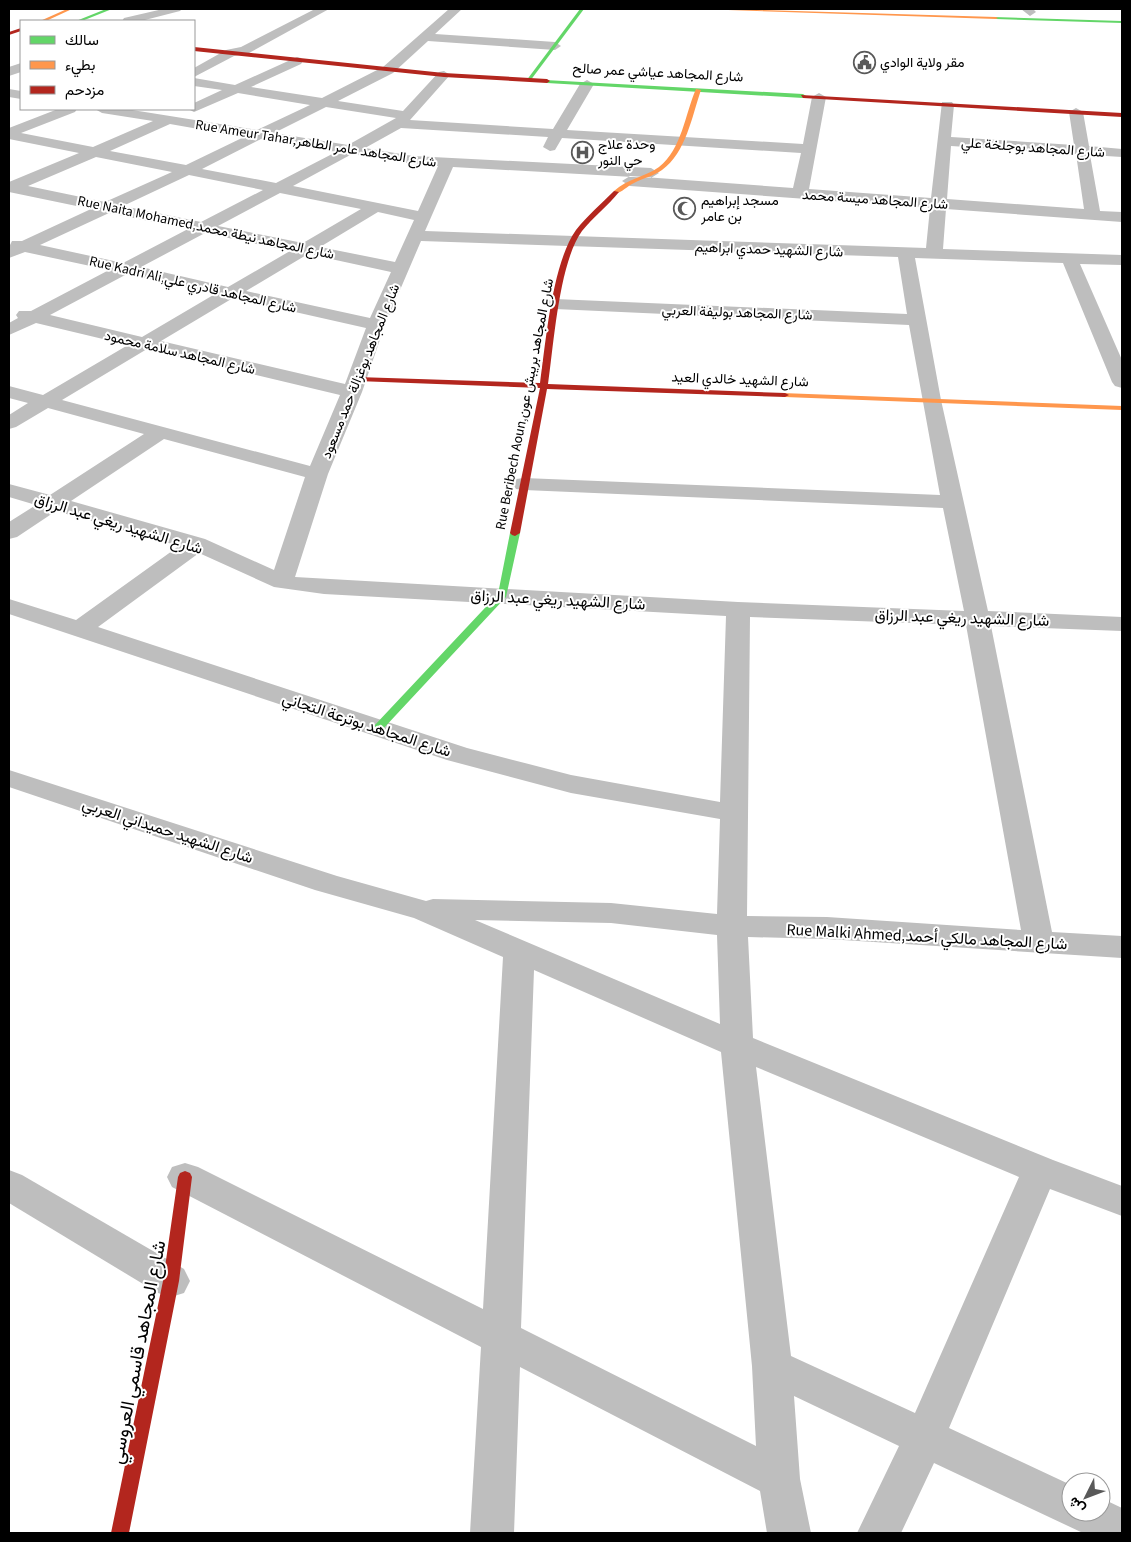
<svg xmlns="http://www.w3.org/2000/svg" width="1131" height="1542" viewBox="0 0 1131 1542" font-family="'Source Sans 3',Vazirmatn,sans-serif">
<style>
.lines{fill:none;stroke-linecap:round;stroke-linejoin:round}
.street{fill:#bebebe;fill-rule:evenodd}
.fast{fill:#63d668;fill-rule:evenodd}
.slow{fill:#ff974d;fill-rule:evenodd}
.jam{fill:#b3261e;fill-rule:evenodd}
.labels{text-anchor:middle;stroke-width:4;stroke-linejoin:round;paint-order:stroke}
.far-poi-label{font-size:14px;fill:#000;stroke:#fff;text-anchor:start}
.far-street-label{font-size:14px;fill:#000;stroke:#fff}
.street-label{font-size:16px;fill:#000;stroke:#fff}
.near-street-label{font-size:19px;fill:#000;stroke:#fff}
</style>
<rect width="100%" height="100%" fill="#fff"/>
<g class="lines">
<g class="street">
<polygon points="163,9 182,9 180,11 141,21 122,21 124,18"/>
<polygon points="315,9 329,9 249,53 234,56 194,77 194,68 226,50 241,47"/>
<path d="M449 9H462L435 34 555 42 561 46 555 50 428 41 393 73 338 101 403 111 439 72 444 71 450 75 410 120 553 129 580 84 587 80 594 84 567 130 803 144 812 97 819 93 826 97 809 189 931 198 942 102H952L954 105 951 137 1074 145 1069 112 1076 108 1083 112 1089 146 1122 149V157L1090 155 1100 211 1122 212V222L946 209 943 249 1122 255V265L1080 264 1122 360V388L1115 386 1112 382 1063 263 915 258 941 400 988 611 1122 617V631L991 626 1052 932 1122 936V958L827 939 748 937 753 1038 1053 1160 1122 1186V1216L1050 1189 949 1428 1071 1485V1512H1101V1498L1122 1508V1533H1083L934 1463 901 1533H857L899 1446 794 1396 800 1479 811 1533H767L760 1491 520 1367 514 1533H470L481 1347 172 1187 167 1177 172 1167 185 1163 198 1167 483 1309 503 957 414 918 315 890 9 787V770L337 876 426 901 433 899 611 903 717 914 720 819 571 793 447 760 9 614V599L76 620 179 546 56 511 17 537 9 539V522L36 505 9 497V484L50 495 144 434 48 408 16 427 9 429V415L28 403 9 398V386L43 395 128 345 36 323 9 335V323L18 318 16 315 19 311H31L109 270 25 252 9 258V247L12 241H22L91 209 9 192V182L79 153 9 139V128L58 109H77L75 112 21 133 93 147 153 121 102 113 95 109H126L257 130 310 105 238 93 194 112 188 109H194V103L222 90 194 86V78L235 85 297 57 301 58 303 61 301 64 251 87 322 98 383 67ZM326 107 396 118 348 145 274 133ZM170 124 244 137 186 165 110 151ZM401 128 548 137 543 147 550 151 555 150 562 138 801 153 793 188 630 176 622 181 630 186 930 208 926 248 425 231 453 167 651 178 659 173 651 168 413 156 365 148ZM261 139 336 152 276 183 202 169ZM951 146 1076 154 1084 209 947 199ZM352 154 413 164 438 166 418 211 293 186ZM96 157 172 172 105 202 28 186ZM189 175 263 190 201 222 123 206ZM280 193 361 209 303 243 218 226ZM378 212 414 220 395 262 320 247ZM109 213 188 229 123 263 40 245ZM205 233 290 251 228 287 141 267ZM421 241 898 257 907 314 555 299 549 300 546 304 549 308 555 309 909 325 940 495 524 478 516 479 513 484 516 489 524 490 943 508 964 611 738 602 295 577 328 474 362 392 385 325ZM308 254 391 272 370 318 246 291ZM127 274 215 294 142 337 50 315ZM233 298 366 328 345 384 161 341ZM147 349 340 395 310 466 62 400ZM164 439 305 477 274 570 205 539 71 501ZM199 553 274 587 324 594 726 616 720 802 571 775 467 748 98 627ZM750 617 966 625 1021 930 827 917 747 916ZM475 920 611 923 717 935 720 1024ZM534 970 721 1052 752 1366 756 1446 521 1328ZM756 1067 1019 1177 915 1413 791 1356Z"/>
<polygon points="1021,9 1033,9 1036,12 1030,16"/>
<polygon points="21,63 21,72 9,76 9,67"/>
<polygon points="9,89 21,91 21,99 9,97"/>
<polygon points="9,1170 22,1175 184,1269 190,1281 184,1293 171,1297 158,1293 9,1203"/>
</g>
<g class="fast">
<polygon points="106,9 112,9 82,21 76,21"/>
<polygon points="580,9 584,9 530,81 526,81"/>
<polygon points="994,17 1122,21 1122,23 996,19"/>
<polygon points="545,80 803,94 806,96 803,98 547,83"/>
<polygon points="515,530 520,533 506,597 382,730 374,730 373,728 374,726 498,594 510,533"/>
</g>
<g class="slow">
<polygon points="67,9 72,9 46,21 40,21"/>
<polygon points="726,9 996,17 998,18 996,19 728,10"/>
<path d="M696 89 701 90C692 116 686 153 662 170 654 176 643 178 634 183 627 186 621 194 614 193V191C627 179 645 177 659 167 682 149 685 114 696 89Z"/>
<polygon points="782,393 1122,406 1122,410 785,397 782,397"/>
</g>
<g class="jam">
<polygon points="21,28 21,31 9,35 9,32"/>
<polygon points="194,47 444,73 547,79 550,81 547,83 444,77 194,51"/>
<polygon points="801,95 1122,113 1122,117 803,98"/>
<path d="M614 191 619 192C608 206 593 217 582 231 559 263 554 343 548 384L785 393 789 395 785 397 547 389 520 533 515 536 512 535 510 533 540 388 357 381 353 379 357 377 540 383C546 341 552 264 576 230 587 216 602 203 614 191Z"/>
<polygon points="185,1171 190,1173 192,1177 179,1281 129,1533 111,1533 163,1281 178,1177 180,1173"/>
</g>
</g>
<defs>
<symbol id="civic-ring" viewBox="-11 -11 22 22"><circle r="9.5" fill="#fff" stroke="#595959" stroke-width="1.5"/><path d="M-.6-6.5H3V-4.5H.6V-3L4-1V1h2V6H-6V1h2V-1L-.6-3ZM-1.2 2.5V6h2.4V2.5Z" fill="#595959"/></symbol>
<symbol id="hospital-ring" viewBox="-11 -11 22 22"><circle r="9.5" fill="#fff" stroke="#595959" stroke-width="1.5"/><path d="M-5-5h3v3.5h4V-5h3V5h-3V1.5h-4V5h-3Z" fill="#595959"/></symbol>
<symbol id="mosque-ring" viewBox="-11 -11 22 22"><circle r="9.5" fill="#fff" stroke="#595959" stroke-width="1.5"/><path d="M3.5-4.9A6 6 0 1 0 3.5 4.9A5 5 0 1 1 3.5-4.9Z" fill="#595959"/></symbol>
</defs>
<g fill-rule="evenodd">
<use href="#civic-ring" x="852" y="50" width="25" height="25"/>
<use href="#hospital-ring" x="570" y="140" width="25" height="25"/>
<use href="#mosque-ring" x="672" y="196" width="25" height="25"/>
</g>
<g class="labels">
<g class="far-poi-label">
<text x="880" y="67">مقر ولاية الوادي</text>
<text x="598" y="149">وحدة علاج<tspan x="598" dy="16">حي النور</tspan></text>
<text x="701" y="205">مسجد إبراهيم<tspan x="701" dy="16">بن عامر</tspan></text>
</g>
<g class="far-street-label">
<text transform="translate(658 72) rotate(3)" y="5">شارع المجاهد عياشي عمر صالح</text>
<text transform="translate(316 143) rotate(9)" y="5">Rue Ameur Tahar,شارع المجاهد عامر الطاهر</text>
<text transform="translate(1033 147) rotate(4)" y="5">شارع المجاهد بوجلخة علي</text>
<text transform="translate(875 199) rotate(4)" y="5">شارع المجاهد ميسة محمد</text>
<text transform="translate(206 227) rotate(12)" y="5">Rue Naita Mohamed,شارع المجاهد نيطة محمد</text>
<text transform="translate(769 249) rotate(2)" y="5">شارع الشهيد حمدي ابراهيم</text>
<text transform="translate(193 284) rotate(13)" y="5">Rue Kadri Ali,شارع المجاهد قادري علي</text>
<text transform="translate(737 312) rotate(2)" y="5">شارع المجاهد بوليفة العربي</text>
<text transform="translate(180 352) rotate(13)" y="5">شارع المجاهد سلامة محمود</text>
<text transform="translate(360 371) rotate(-68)" y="5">شارع المجاهد بوغزالة حمد مسعود</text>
<text transform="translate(740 379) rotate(2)" y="5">شارع الشهيد خالدي العيد</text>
<text transform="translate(524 404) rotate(-79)" y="5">Rue Beribech Aoun,شارع المجاهد بريبش عون</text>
</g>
<g class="street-label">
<text transform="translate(119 523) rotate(17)" y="6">شارع الشهيد ريغي عبد الرزاق</text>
<text transform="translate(558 599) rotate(3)" y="6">شارع الشهيد ريغي عبد الرزاق</text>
<text transform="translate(962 617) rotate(2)" y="6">شارع الشهيد ريغي عبد الرزاق</text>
<text transform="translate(367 724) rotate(18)" y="6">شارع المجاهد بوترعة التجاني</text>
<text transform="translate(168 830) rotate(18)" y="6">شارع الشهيد حميداني العربي</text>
<text transform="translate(927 936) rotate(3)" y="6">Rue Malki Ahmed,شارع المجاهد مالكي أحمد</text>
</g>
<g class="near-street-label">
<text transform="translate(137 1352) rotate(-79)" y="7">شارع المجاهد قاسمي العروسي</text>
</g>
</g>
<rect width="1131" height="1542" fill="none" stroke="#000000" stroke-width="20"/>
<rect x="20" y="20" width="175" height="90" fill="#ffffff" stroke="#999999"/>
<rect x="30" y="36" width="25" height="8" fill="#63d668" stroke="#999999"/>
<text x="65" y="45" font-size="15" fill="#000000">سالك</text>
<rect x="30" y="61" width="25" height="8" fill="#ff974d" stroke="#999999"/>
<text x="65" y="70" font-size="15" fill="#000000">بطيء</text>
<rect x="30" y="86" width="25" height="8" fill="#b3261e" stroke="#999999"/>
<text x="65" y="95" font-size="15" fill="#000000">مزدحم</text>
<g transform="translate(1086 1497) rotate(228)"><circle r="24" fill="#ffffff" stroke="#999999"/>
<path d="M0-4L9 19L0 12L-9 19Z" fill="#595959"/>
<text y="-8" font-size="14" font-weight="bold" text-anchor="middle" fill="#000000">ش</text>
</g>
</svg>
